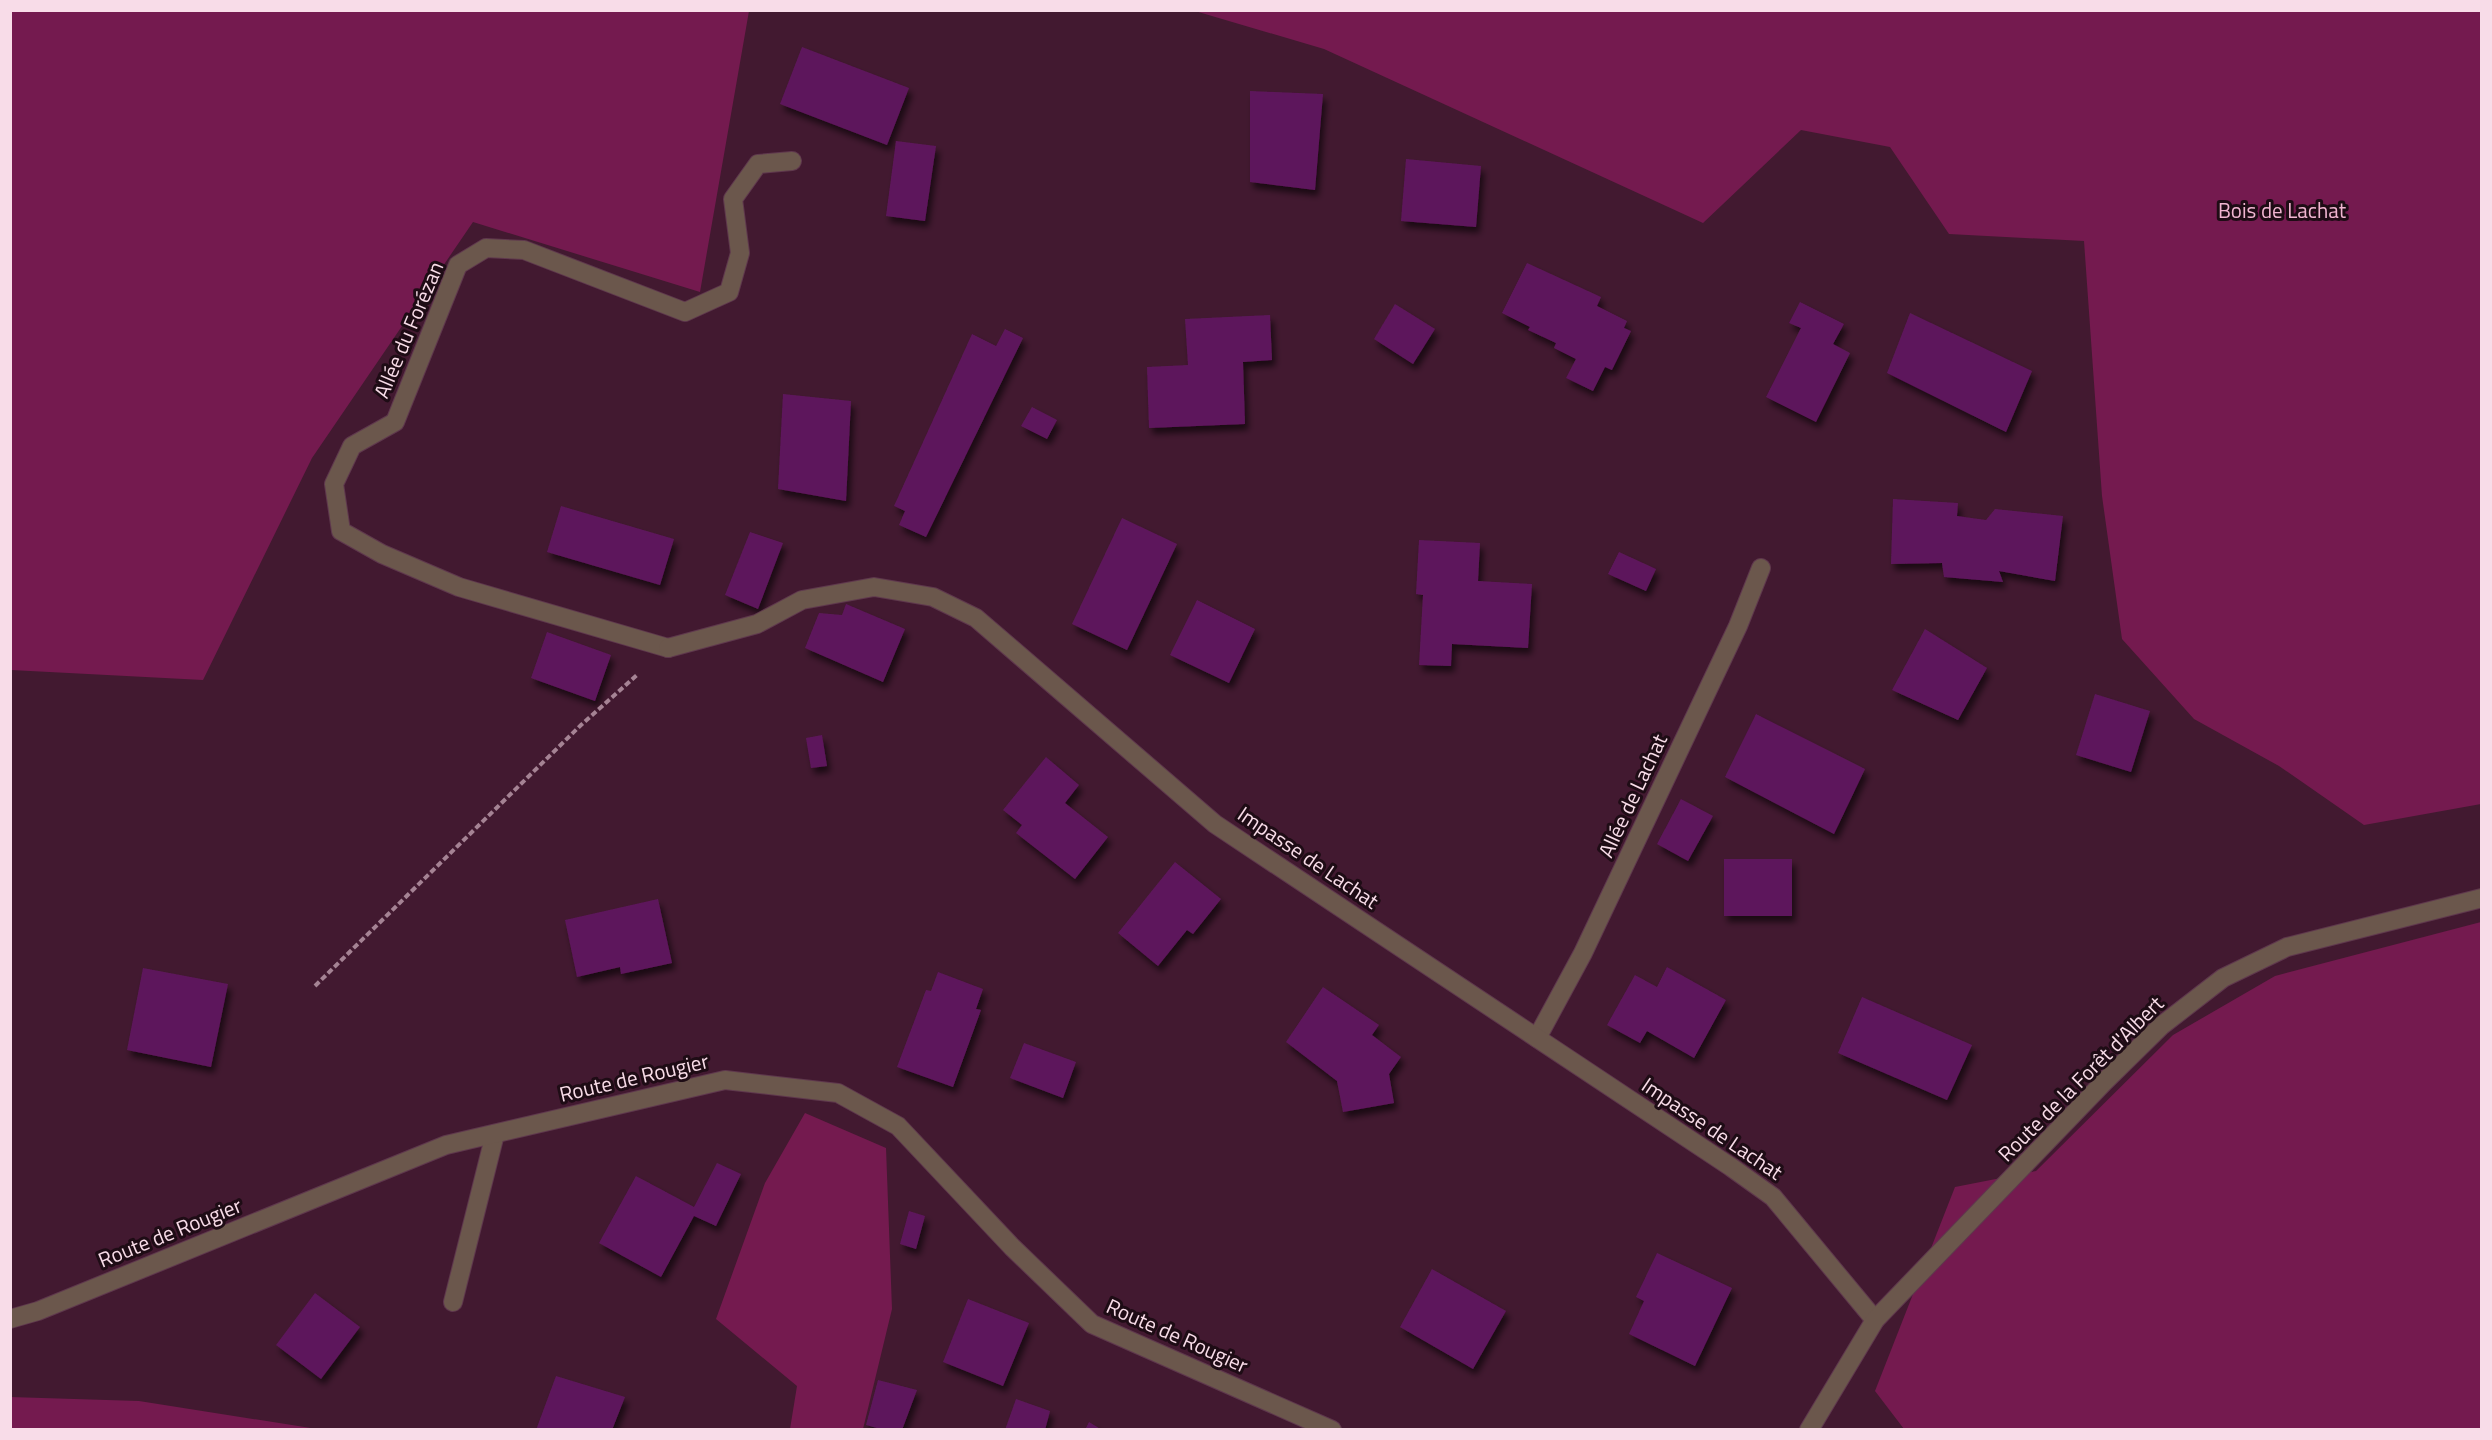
<svg xmlns="http://www.w3.org/2000/svg" width="2492" height="1440" viewBox="0 0 2492 1440" font-family="'Titillium Web',sans-serif">
<style>
.green{fill:#741a4f}
.building{fill:#5d175b;filter:url(#shadow)}
.lines{fill:none;stroke-linecap:round;stroke-linejoin:round}
.lane-casing{stroke:#5f384d;stroke-width:20}
.street-casing{stroke:#5f384d;stroke-width:20}
.path{stroke:#a58394;stroke-width:4;stroke-dasharray:6 3;stroke-linecap:butt}
.lane{stroke:#6b574c;stroke-width:18}
.street{stroke:#6b574c;stroke-width:18}
.labels{text-anchor:middle;stroke-width:6;stroke-linejoin:round;paint-order:stroke}
.park-label{font-size:21px;fill:#f1b5d1;stroke:#1e0c15}
.street-label{font-size:21px;fill:#f8dce8;stroke:#1e0c15}
</style>
<defs>
<filter id="shadow"><feDropShadow dx="3.5" dy="6" stdDeviation="3" flood-color="#0009"/></filter>
</defs>
<rect width="100%" height="100%" fill="#421930"/>
<g class="green">
<polygon points="10,11 749,11 700,292 473,222 312,458 203,680 11,670"/>
<polygon points="1195,11 2481,11 2481,804 2364,825 2279,766 2194,719 2122,639 2102,496 2084,241 1949,234 1890,147 1801,130 1703,223 1324,49"/>
<polygon points="2481,922 2481,1429 1904,1429 1875,1391 1955,1187 2036,1171 2173,1035 2275,976"/>
<polygon points="805,1113 886,1148 892,1309 863,1429 790,1429 797,1386 716,1319 765,1183"/>
<polygon points="10,1397 139,1401 317,1429 11,1429"/>
</g>
<g class="building">
<polygon points="802,47 909,88 887,145 780,104"/>
<polygon points="1250,91 1323,94 1315,190 1250,182"/>
<polygon points="896,141 936,146 925,221 886,216"/>
<polygon points="1406,159 1481,166 1476,227 1401,221"/>
<polygon points="1527,263 1601,297 1597,306 1627,321 1624,328 1631,331 1612,370 1605,367 1593,391 1566,378 1576,359 1554,348 1556,343 1528,330 1530,327 1502,313"/>
<polygon points="1800,302 1844,324 1833,344 1850,353 1816,422 1766,397 1801,328 1789,323"/>
<polygon points="1395,304 1435,329 1413,364 1374,339"/>
<polygon points="1910,313 2032,371 2006,432 1887,373"/>
<polygon points="1270,315 1272,360 1243,362 1245,424 1149,428 1147,367 1188,365 1185,319"/>
<polygon points="1005,329 1023,338 926,537 899,525 905,511 894,506 972,334 996,346"/>
<polygon points="783,394 851,401 846,501 778,489"/>
<polygon points="1032,407 1057,420 1047,439 1021,426"/>
<polygon points="1893,499 1958,503 1957,516 1986,520 1995,509 2063,516 2055,581 1999,571 2003,582 1944,577 1942,563 1891,564"/>
<polygon points="561,506 674,539 660,585 547,552"/>
<polygon points="1122,518 1177,544 1127,650 1072,624"/>
<polygon points="750,532 783,543 758,609 725,595"/>
<polygon points="1419,540 1480,543 1478,581 1532,584 1528,648 1452,644 1451,666 1419,665 1423,595 1416,594"/>
<polygon points="1619,552 1656,569 1646,591 1608,574"/>
<polygon points="1197,600 1255,629 1229,683 1170,655"/>
<polygon points="846,604 905,629 883,682 805,648 819,613 842,615"/>
<polygon points="1925,629 1987,668 1958,720 1892,690"/>
<polygon points="547,632 611,655 595,701 531,678"/>
<polygon points="2095,694 2150,711 2131,772 2076,755"/>
<polygon points="1756,714 1865,769 1834,834 1725,777"/>
<polygon points="822,735 827,766 811,768 806,738"/>
<polygon points="1046,757 1079,785 1065,803 1108,837 1075,879 1016,833 1022,825 1003,810"/>
<polygon points="1681,799 1713,816 1688,861 1657,844"/>
<rect x="1724" y="859" width="68" height="57"/>
<polygon points="1175,862 1221,899 1193,934 1187,930 1158,966 1118,933"/>
<polygon points="658,899 672,963 621,974 620,967 577,977 565,920"/>
<polygon points="1667,967 1726,1000 1694,1058 1647,1031 1640,1043 1607,1025 1635,975 1657,987"/>
<polygon points="143,968 228,984 211,1067 127,1050"/>
<polygon points="938,972 983,989 976,1009 981,1010 953,1087 897,1067 926,990 931,991"/>
<polygon points="1323,987 1379,1025 1372,1035 1401,1057 1389,1074 1394,1103 1343,1112 1337,1081 1286,1042"/>
<polygon points="1862,997 1972,1045 1947,1100 1838,1053"/>
<polygon points="1024,1043 1076,1062 1063,1098 1010,1078"/>
<polygon points="717,1163 741,1174 716,1226 694,1216 661,1277 599,1243 636,1176 694,1207"/>
<polygon points="909,1211 925,1216 916,1249 900,1244"/>
<polygon points="1657,1253 1732,1288 1695,1366 1629,1334 1644,1301 1636,1297"/>
<polygon points="1432,1269 1506,1311 1473,1369 1400,1327"/>
<polygon points="315,1293 360,1327 321,1379 276,1345"/>
<polygon points="968,1299 1029,1323 1003,1386 943,1362"/>
<polygon points="556,1376 625,1397 612,1430 536,1430"/>
<polygon points="878,1380 917,1390 902,1430 884,1430 866,1425"/>
<polygon points="1016,1399 1050,1411 1045,1430 1005,1430"/>
<polygon points="1089,1422 1102,1430 1085,1430"/>
</g>
<g class="lines">
<defs>
<g id="lane">
<polyline points="668,648 459,587 382,554 341,531 334,484 352,446 395,422 458,265 486,248 524,250 685,312 729,292 740,253 733,199 758,164 792,161"/>
<polyline points="1537,1038 1583,953 1738,626 1761,568"/>
<polyline points="453,1302 495,1134"/>
</g>
<g id="street">
<polyline points="668,648 757,624 802,600 874,587 933,597 976,618 1215,824 1731,1167 1773,1197 1875,1320"/>
<polyline points="10,1319 38,1311 446,1145 725,1080 838,1093 898,1126 1012,1247 1092,1324 1332,1430"/>
<polyline points="1809,1430 1875,1320 2105,1081 2161,1026 2223,978 2287,947 2482,898"/>
</g>
</defs>
<use href="#lane" class="lane-casing"/>
<use href="#street" class="street-casing"/>
<polyline class="path" points="315,986 581,725 638,674"/>
<use href="#lane" class="lane"/>
<use href="#street" class="street"/>
</g>
<g class="labels">
<g class="park-label">
<text x="2282" y="218">Bois de Lachat</text>
</g>
<g class="street-label">
<text transform="translate(409 330) rotate(-67)" y="7">Allée du Forézan</text>
<text transform="translate(1633 796) rotate(-65)" y="7">Allée de Lachat</text>
<text transform="translate(1308 858) rotate(34)" y="7">Impasse de Lachat</text>
<text transform="translate(634 1078) rotate(-13)" y="7">Route de Rougier</text>
<text transform="translate(2081 1079) rotate(-45)" y="7">Route de la Forêt d'Albert</text>
<text transform="translate(1712 1129) rotate(34)" y="7">Impasse de Lachat</text>
<text transform="translate(170 1233) rotate(-22)" y="7">Route de Rougier</text>
<text transform="translate(1177 1336) rotate(24)" y="7">Route de Rougier</text>
</g>
</g>
<rect width="2492" height="1440" fill="none" stroke="#f8dce8" stroke-width="24"/>
</svg>
